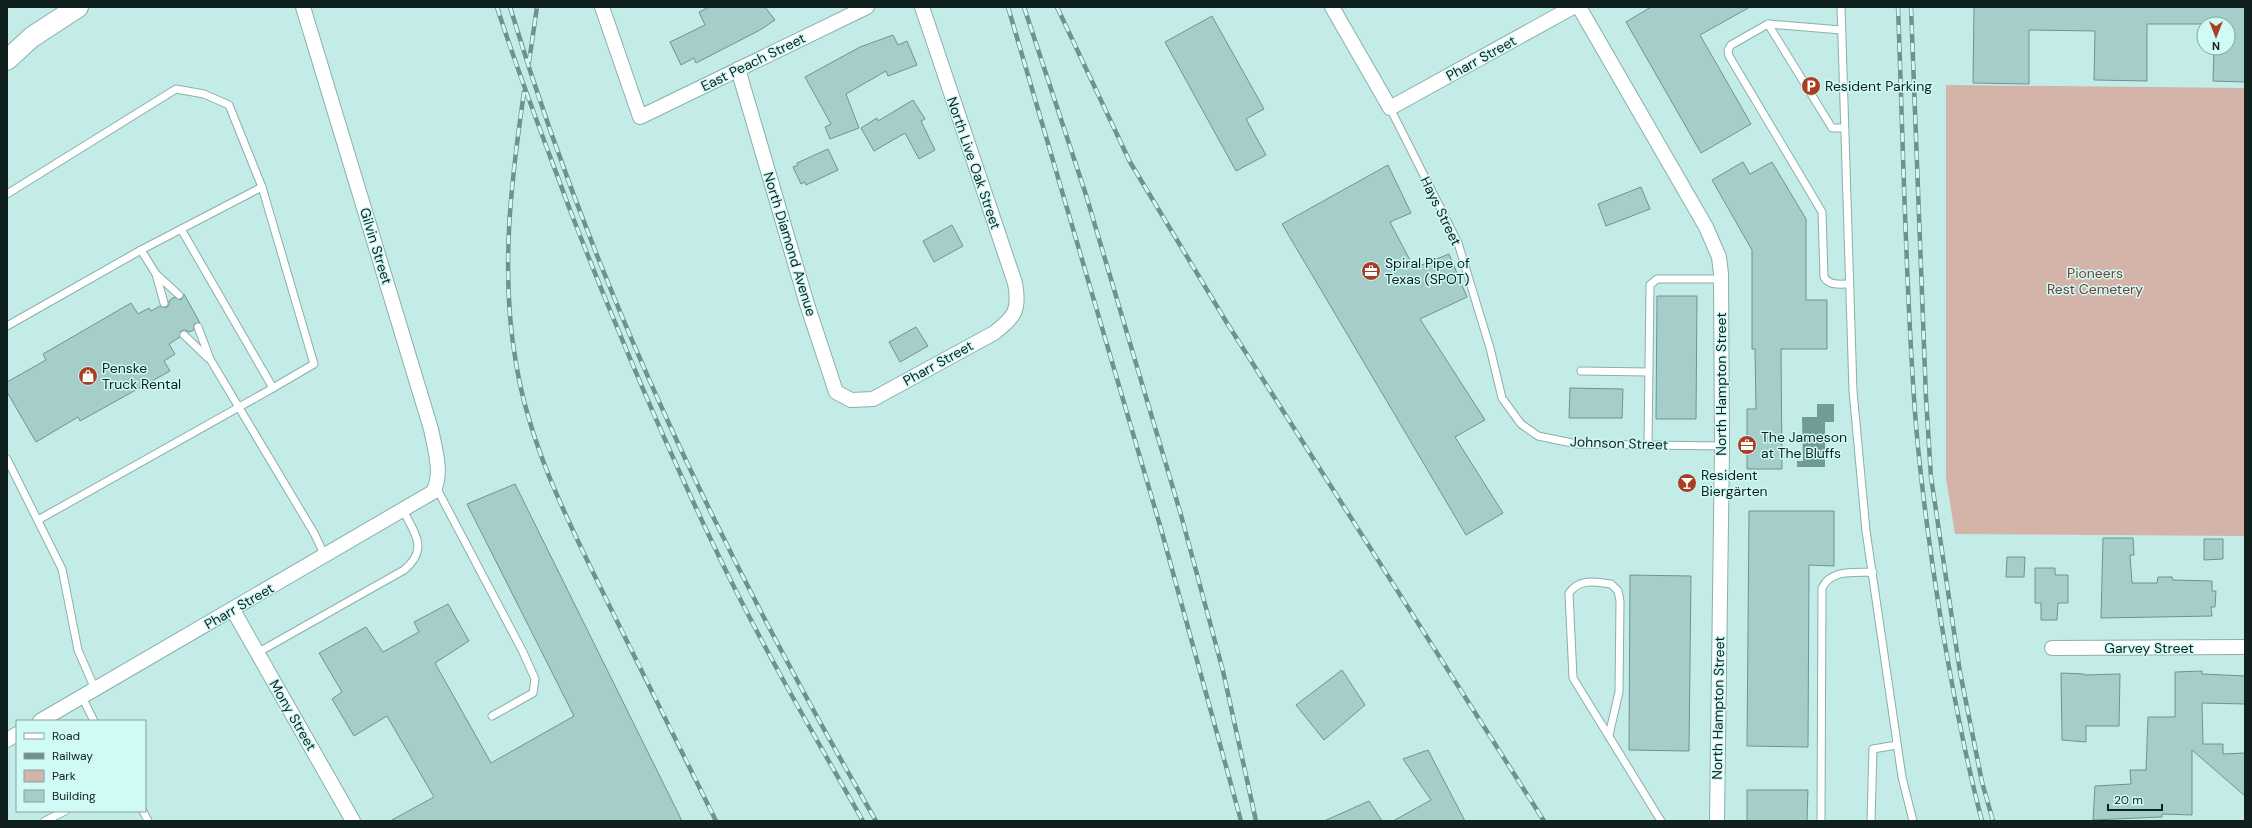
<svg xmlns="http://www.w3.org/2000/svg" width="2252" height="828" viewBox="0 0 2252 828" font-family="'DM Sans',sans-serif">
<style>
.green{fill:#d4b3a9}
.water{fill:#709b97}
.building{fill:#a5cecb;stroke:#6d9491}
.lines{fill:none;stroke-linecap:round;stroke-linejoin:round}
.service-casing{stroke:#88b0ad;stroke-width:9}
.minor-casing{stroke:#88b0ad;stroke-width:16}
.secondary-casing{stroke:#88b0ad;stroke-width:22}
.service{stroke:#fff;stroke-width:7}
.minor{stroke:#fff;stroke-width:14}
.secondary{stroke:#fff;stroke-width:20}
.rail-casing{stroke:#72908e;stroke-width:4.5}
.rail{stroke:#d0faf6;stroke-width:3;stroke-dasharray:9;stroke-linecap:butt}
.labels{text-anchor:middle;stroke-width:3;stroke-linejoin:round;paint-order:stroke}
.street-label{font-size:14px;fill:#10201f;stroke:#d0faf6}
.poi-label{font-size:14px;fill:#10201f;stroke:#d0faf6;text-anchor:start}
.park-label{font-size:14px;fill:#733f31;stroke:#d0faf6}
</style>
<rect width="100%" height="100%" fill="#c3ece9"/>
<polygon class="green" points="1946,85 2245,88 2245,536 1955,534 1946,478"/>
<polygon class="water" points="1817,404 1834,404 1834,422 1825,422 1825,467 1797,467 1797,461 1803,461 1802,417 1817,417"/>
<g class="building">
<polygon points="709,7 765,7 775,20 760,30 696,63 694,58 681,65 670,42 705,25 699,12"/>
<polygon points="1651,7 1750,7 1700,35 1751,124 1701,153 1626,22"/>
<polygon points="1974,7 2245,7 2245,82 2213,81 2214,48 2228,48 2228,24 2147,24 2147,81 2094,80 2095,31 2029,30 2029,84 1973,83"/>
<polygon points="1212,16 1264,109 1246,119 1266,155 1236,171 1165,42"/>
<polygon points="893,35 898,45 907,41 917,65 888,76 886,71 846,94 859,128 830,139 825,127 831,124 805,77 860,47"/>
<polygon points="913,100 925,119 921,121 935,150 919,159 905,133 874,151 861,128 877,118 878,121"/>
<polygon points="828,149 838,170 806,185 805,182 801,184 793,167 798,165 797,163"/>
<polygon points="1743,162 1750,174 1772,162 1806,219 1806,300 1827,300 1827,349 1781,349 1782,469 1747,469 1747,409 1756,409 1755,349 1752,349 1752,250 1712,180"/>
<polygon points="1388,165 1411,213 1390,222 1414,268 1449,254 1467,297 1420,319 1485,420 1455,437 1503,513 1466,535 1282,224"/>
<polygon points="1641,187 1650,209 1606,226 1598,204"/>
<polygon points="952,225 963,246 934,262 923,241"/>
<polygon points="184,294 200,323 194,324 194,330 189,332 185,330 181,331 180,337 169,344 175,354 164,361 170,371 80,421 78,417 36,442 7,392 7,382 46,360 43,354 131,303 138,314 149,308 151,311 160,306 166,308 169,305 169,301 174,297 181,300"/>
<polygon points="1657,296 1697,296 1696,419 1656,419"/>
<polygon points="916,327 928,346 900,362 889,342"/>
<polygon points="1570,388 1623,389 1622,418 1569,418"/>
<polygon points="515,484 682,821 390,821 434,797 387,716 354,736 332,699 342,692 319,653 366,627 383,652 419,632 414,622 448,604 469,641 435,663 491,763 574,716 467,504"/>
<polygon points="1749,511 1834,511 1834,566 1809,565 1808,747 1747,746"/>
<polygon points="2103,538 2133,538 2134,555 2130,555 2132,583 2157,583 2158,577 2172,577 2173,580 2212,581 2212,591 2216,591 2215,607 2211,607 2212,616 2101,618"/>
<polygon points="2204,539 2223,539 2223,559 2204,560"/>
<polygon points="2007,557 2025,557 2024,577 2006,577"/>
<polygon points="2035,568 2055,568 2055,575 2068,575 2068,603 2058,603 2057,620 2041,620 2041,603 2035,603"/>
<polygon points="1630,575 1691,576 1689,751 1629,750"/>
<polygon points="1342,670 1365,705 1324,740 1296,705"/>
<polygon points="2202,671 2202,674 2245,676 2245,704 2202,703 2203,744 2223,744 2223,754 2245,753 2245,796 2192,750 2192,815 2162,814 2162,817 2093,820 2095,786 2131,784 2130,770 2146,770 2148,717 2175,717 2175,672"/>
<polygon points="2061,673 2084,674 2084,675 2120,674 2119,726 2086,726 2086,742 2062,740"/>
<polygon points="1428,750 1465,821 1393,821 1431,800 1403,759"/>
<polygon points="1747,790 1808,790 1807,821 1747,821"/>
<polygon points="1369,801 1382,821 1324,821"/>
</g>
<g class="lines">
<defs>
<g id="service">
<polyline points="1841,7 1853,391 1866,531 1902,777 1913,821"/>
<polyline points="1768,24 1832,128 1844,128"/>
<path d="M1841 30 1768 24 1731 45 1728 50 1729 56 1822 212 1824 277C1829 286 1840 284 1849 284"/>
<polyline points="1390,108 1458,243 1490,348 1502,398 1521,424 1538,436 1577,444 1722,446"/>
<polyline points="7,194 176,89 204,94 229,105 262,187 314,364 273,388"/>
<polyline points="141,250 156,274 179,295"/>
<polyline points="156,274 164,303"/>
<polyline points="7,326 141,250 262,187"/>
<polyline points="198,327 210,359 314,533 325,556"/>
<polyline points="184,335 208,358"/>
<polyline points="1581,371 1648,372"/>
<polyline points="1648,445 1650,285 1657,279 1721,279"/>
<polyline points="7,459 62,569 78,650 95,689"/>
<polyline points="436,487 523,652 535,679 533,693 492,716"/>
<polyline points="38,520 273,388 181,229"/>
<path d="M257 653 404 570C429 549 415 534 403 510"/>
<polyline points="82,697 94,721"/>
<path d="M1609 735 1619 692 1620 601 1618 591 1611 584C1594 582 1580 578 1569 593L1573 678 1661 821"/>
<polyline points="143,811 148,821"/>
<polyline points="45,821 65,811"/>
<path d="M1821 821 1822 588C1831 569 1853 573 1873 572"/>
<polyline points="1871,821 1873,749 1897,745"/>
</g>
<g id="minor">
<polyline points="602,7 640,117 867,7"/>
<polyline points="1332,7 1390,108 1573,7"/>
<polyline points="1579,7 1706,227 1719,257 1721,274 1722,446 1717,821"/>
<path d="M738 69 807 304 836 392 851 400 873 399 994 333C1015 317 1020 310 1015 283L922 7"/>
<polyline points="233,610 353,821"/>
<polyline points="2052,648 2245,647"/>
<path d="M40 721 433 492C443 473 435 450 431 429L303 7"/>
<polyline points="7,740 17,734"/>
</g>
<polyline id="secondary" points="7,60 32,37 78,7"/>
</defs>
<use href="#service" class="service-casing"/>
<use href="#minor" class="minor-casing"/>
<use href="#secondary" class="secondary-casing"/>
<use href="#service" class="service"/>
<use href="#minor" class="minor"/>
<use href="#secondary" class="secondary"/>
<defs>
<g id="rail">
<path d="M497 7C519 76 545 142 570 210 614 323 661 435 713 544 758 639 811 730 863 821"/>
<path d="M510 7C596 292 727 564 876 821"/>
<polyline points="1008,7 1161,529 1241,821"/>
<polyline points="1024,7 1086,195 1181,515 1223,671 1256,821"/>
<polyline points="1057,7 1130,162 1227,323 1544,821"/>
<path d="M1898 7C1903 137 1905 268 1914 398 1919 475 1930 552 1942 627 1953 692 1965 757 1982 821"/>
<polyline points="1911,7 1926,398 1931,477 1960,672 1982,782 1993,821"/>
<polyline points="529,62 537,7"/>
<path d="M524 92C511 182 500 272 516 363 530 449 571 527 609 605 645 677 681 749 716 821"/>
</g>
</defs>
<use href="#rail" class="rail-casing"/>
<use href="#rail" class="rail"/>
</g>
<defs>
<symbol id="parking-disc" viewBox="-11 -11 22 22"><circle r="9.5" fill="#a83f22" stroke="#d0faf6"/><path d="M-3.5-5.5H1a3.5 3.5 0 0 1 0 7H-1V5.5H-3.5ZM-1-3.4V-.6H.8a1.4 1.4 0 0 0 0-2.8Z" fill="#fff"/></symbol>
<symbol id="office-disc" viewBox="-11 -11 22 22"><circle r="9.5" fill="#a83f22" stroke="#d0faf6"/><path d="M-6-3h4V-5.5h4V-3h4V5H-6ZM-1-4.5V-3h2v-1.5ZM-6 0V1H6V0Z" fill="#fff"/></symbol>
<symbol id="shop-disc" viewBox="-11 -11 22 22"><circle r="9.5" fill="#a83f22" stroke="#d0faf6"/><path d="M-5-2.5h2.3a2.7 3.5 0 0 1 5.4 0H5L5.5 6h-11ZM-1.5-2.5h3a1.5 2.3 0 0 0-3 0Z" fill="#fff"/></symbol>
<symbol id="bar-disc" viewBox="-11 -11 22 22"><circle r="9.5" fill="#a83f22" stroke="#d0faf6"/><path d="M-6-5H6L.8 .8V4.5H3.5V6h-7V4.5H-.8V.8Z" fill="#fff"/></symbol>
</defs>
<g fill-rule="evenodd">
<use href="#parking-disc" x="1800" y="75" width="22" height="22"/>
<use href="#office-disc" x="1360" y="260" width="22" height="22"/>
<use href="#shop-disc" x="77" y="365" width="22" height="22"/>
<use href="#office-disc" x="1736" y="434" width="22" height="22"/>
<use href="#bar-disc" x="1676" y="472" width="22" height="22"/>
</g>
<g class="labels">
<g class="street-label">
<text transform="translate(1481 58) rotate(-29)" y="5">Pharr Street</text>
<text transform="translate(753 62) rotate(-26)" y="5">East Peach Street</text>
<text transform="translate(974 163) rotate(71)" y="5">North Live Oak Street</text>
<text transform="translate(1441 211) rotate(64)" y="5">Hays Street</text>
<text transform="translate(790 244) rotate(73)" y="5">North Diamond Avenue</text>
<text transform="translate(376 246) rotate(73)" y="5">Gilvin Street</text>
<text transform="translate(938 363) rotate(-29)" y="5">Pharr Street</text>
<text transform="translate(1721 384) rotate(-90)" y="5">North Hampton Street</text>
<text transform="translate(1619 443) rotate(2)" y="5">Johnson Street</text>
<text transform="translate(239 606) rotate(-30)" y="5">Pharr Street</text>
<text x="2149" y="653">Garvey Street</text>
<text transform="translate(1718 708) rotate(-89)" y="5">North Hampton Street</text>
<text transform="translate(293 715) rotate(60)" y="5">Mony Street</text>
</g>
<g class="poi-label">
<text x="1825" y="91">Resident Parking</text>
<text x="1385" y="268">Spiral Pipe of<tspan x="1385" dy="16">Texas (SPOT)</tspan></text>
<text x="102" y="373">Penske<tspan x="102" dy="16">Truck Rental</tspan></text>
<text x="1761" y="442">The Jameson<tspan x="1761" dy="16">at The Bluffs</tspan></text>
<text x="1701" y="480">Resident<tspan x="1701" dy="16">Biergärten</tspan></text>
</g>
<g class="park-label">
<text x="2095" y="278">Pioneers<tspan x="2095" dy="16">Rest Cemetery</tspan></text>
</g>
</g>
<rect width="2252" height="828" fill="none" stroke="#10201f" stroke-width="16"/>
<rect x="16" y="720" width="130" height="92" fill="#d0faf6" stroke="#83a3a0"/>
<rect x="24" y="733" width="20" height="6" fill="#ffffff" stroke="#83a3a0"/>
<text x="52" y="740" font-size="12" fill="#10201f">Road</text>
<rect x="24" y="753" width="20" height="6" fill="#72908e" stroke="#83a3a0"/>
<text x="52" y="760" font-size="12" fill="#10201f">Railway</text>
<rect x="24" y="770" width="20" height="12" fill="#d4b3a9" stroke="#83a3a0"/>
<text x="52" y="780" font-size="12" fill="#10201f">Park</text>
<rect x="24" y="790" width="20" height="12" fill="#a5cecb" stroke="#83a3a0"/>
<text x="52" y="800" font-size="12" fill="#10201f">Building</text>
<g transform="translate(2216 36) rotate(180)"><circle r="19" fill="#d0faf6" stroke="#83a3a0"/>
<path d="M0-3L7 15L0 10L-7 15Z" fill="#a83f22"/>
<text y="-6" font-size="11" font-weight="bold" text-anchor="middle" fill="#10201f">N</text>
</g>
<path d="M2108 804v6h54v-6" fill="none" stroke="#10201f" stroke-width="2"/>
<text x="2114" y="804" font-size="12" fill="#10201f" stroke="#d0faf6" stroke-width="3" paint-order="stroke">20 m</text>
</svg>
